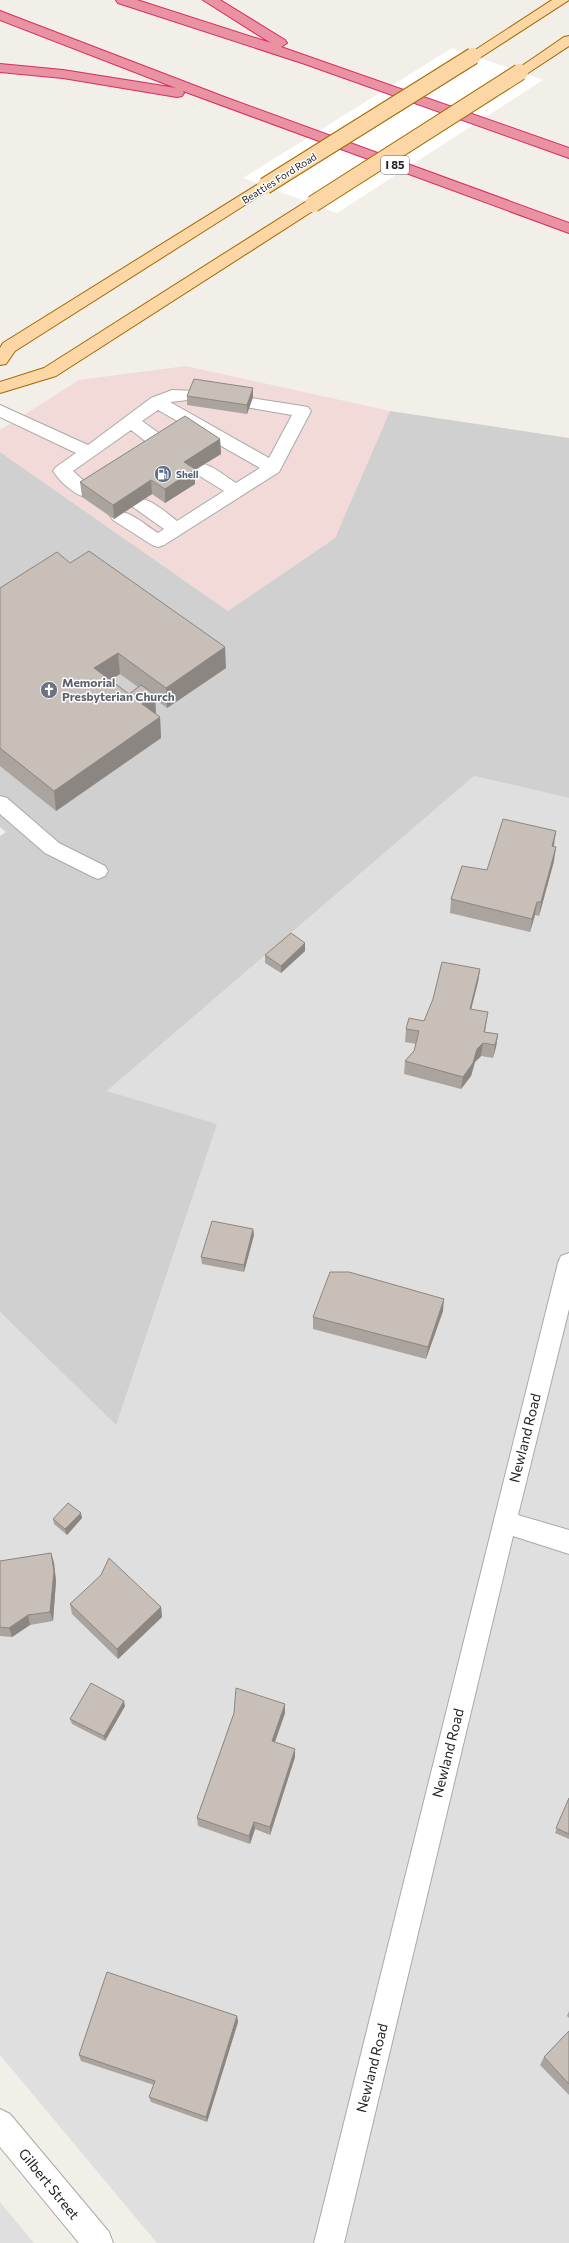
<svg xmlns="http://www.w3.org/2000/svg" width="569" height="2243" viewBox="0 0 569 2243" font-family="Commissioner,sans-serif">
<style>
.residential{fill:#e0dfdf}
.commercial{fill:#f2dad9}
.religious{fill:#d0d0d0}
.pier{fill:#fff}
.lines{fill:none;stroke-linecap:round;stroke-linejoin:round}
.minor-casing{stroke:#a9a9a9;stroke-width:2}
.major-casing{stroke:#a06b00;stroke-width:2}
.highway-casing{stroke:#dc2a67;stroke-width:2}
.minor{fill:#fff;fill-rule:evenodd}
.major{fill:#fcd6a4;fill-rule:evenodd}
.highway{fill:#e892a2;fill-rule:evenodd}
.major-bridge-casing{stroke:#a06b00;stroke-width:18;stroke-linecap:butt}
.major-bridge{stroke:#fcd6a4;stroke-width:16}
.wall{fill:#aba49e;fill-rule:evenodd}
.shaded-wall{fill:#8b8681}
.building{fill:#c7bfb8;stroke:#8b8681}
.labels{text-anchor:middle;stroke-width:3;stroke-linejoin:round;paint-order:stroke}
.far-street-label{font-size:10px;fill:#222;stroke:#fff}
.far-service-label{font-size:10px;font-weight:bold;fill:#4e5e75;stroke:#fff;text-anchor:start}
.shield{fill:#fff;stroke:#646464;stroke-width:1}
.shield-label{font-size:11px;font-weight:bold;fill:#222}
.worship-label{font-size:12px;font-weight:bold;fill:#5b616d;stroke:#fff;text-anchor:start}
.near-street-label{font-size:14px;fill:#222;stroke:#fff}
</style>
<rect width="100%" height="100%" fill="#f2efe9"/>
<g class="residential">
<polygon points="474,776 569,798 569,2243 157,2243 0,2055 0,1312 116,1425 106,1092"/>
<polygon points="0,2202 34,2243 0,2243"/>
</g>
<polygon class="commercial" points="186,366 390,411 335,538 228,611 0,452 0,430 79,380"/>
<polygon class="religious" points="390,411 569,438 569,798 474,776 107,1091 217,1124 116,1425 0,1312 0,836 6,832 0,827 0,452 228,611 335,538"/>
<polygon class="pier" points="452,48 543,80 337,213 243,178"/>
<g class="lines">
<defs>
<g id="minor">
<path d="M172 390 197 391 199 395 197 399 170 402 269 458 292 415 245 407 243 403 245 399 251 398 302 406 308 407 311 411 279 472 164 545 158 547 152 545 113 520 110 516 113 512C128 508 145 525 158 533L164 529 133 507 130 503 133 499C148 495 165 512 177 521L224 491 193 472 190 468 193 464C208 460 224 476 236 483L260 468 158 410 142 421 170 441 173 445 170 449C156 453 142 438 131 430L73 471 97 493 94 497C80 501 61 483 53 471L56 467 76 453 0 417V405L88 445 151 398Z"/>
<polygon points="0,796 7,798 59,843 105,866 108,871 105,876 98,879 91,876 45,853 0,814"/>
<polygon points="569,1253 569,1309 518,1515 569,1530 569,1554 513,1536 344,2243 314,2243 558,1263 561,1256"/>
<polygon points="0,2109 10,2114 109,2232 113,2243 79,2243 0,2147"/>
</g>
<g id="major">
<polygon points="552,0 569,0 478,59 473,60 466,56"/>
<polygon points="569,36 569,46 525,75 520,76 513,72 564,37"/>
<polygon points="265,181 270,183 273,186 270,189 15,351 6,364 0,365 0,348 3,343 260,183"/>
<polygon points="313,199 319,201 321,204 319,207 56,376 0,393 0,382 44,368 307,201"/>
</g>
<g id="highway">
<polygon points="116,0 137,0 271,43 203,0 220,0 285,40 287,43 281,47 569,148 569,158 305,64 118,3"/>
<polygon points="0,11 227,98 569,223 569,233 183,91 184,93 182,96 177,97 63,78 0,72 0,64 63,70 176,88 0,20"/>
</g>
</defs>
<use href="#minor" class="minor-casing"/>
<use href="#major" class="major-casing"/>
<use href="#highway" class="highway-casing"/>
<use href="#minor" class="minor"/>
<use href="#major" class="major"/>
<use href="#highway" class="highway"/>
<defs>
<g id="major-bridge">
<polyline points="265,186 473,56"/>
<polyline points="313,204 520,72"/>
</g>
</defs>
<use href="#major-bridge" class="major-bridge-casing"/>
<use href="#major-bridge" class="major-bridge"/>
</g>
<g class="wall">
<polygon points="253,388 253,397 247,414 187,405 187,396"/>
<polygon points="220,439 221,454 195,470 195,484 165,503 152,494 114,519 82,497 80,482"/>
<path d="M70 563 226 668 167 708 155 699 156 714 160 717 161 738 56 811 0 766V588ZM120 674 138 687 129 694 110 680Z"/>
<polygon points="554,846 554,861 539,916 535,915 530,932 450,913 451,899 487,870"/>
<polygon points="305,943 305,951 281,973 265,963 265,955"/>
<polygon points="480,969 478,982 471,1009 486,1025 485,1032 498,1034 496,1047 493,1058 481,1056 475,1062 471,1076 461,1089 404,1074 405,1061 414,1051 416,1044 405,1042 406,1029 424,1021"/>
<polygon points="253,1229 254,1235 244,1272 202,1264 201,1257"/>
<polygon points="443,1311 426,1359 313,1329 313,1317"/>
<polygon points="82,1518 67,1535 54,1524 53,1519"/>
<polygon points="51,1553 54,1563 56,1581 53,1621 30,1625 12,1637 0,1636 0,1561"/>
<polygon points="70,1604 161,1607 162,1617 118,1659 72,1614"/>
<polygon points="125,1706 105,1741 72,1724 70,1719"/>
<polygon points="234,1713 285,1713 275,1742 295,1757 270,1835 255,1829 250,1844 198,1826 197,1818"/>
<polygon points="569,1798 569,1839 555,1833"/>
<polygon points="569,2011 569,2018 567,2016"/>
<polygon points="237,2016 238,2022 207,2122 151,2102 149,2097 154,2085 81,2061 79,2055"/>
<polygon points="569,2031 569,2095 540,2065 544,2057"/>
</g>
<g class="shaded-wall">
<polygon points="253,388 253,397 247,414 247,405"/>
<polygon points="220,439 221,454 195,470 195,484 165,503 165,489 184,462"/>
<polygon points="151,480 152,494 114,519 113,505"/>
<polygon points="225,647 226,668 167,708 166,688"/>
<polygon points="118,653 120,674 96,689 94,668"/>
<polygon points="155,695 156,716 142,704"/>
<polygon points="160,717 161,738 56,811 54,791"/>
<polygon points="556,831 554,845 550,860 552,846"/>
<polygon points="556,847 554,861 539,916 541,902"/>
<polygon points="537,902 535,915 530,932 532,919"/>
<polygon points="305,943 305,951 281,973 281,966"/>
<polygon points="480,969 478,982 468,1022 470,1009"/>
<polygon points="488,1012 486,1025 482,1043 483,1043 481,1056 475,1062 471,1076 461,1089 463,1077 477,1049 484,1032"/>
<polygon points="498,1034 496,1047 493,1058 495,1045"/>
<polygon points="253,1229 254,1235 244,1272 244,1265"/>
<polygon points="444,1299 443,1311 426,1359 428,1347"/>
<polygon points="81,1513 82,1518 67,1535 65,1529"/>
<polygon points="51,1553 54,1563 56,1581 53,1621 50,1612"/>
<polygon points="161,1607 162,1617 118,1659 117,1649"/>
<polygon points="28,1615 30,1625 12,1637 9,1628"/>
<polygon points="124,1701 125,1706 105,1741 104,1736"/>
<polygon points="285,1704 285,1713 272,1750 272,1741"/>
<polygon points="295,1749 295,1757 270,1835 270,1827"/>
<polygon points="254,1822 255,1829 250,1844 249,1836"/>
<polygon points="237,2016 238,2022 207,2122 206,2117"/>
</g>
<g class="building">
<polygon points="194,379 253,388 247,405 187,396"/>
<polygon points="185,416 220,439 184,462 195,469 165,489 151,480 113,505 80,482"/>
<polygon points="89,551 225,647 166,688 118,653 94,668 129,694 141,685 155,695 142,704 160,717 54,791 0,748 0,588 57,552 70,563"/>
<polygon points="503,819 556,831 552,846 556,847 541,902 537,902 532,919 451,899 462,866 487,870"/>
<polygon points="291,933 305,943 281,966 265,955"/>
<polygon points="442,962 480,969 470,1009 488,1012 484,1032 498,1034 495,1045 483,1043 477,1049 473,1063 463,1077 405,1061 414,1051 419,1031 406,1029 409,1018 424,1021 433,999"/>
<polygon points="212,1221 253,1229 244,1265 201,1257"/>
<polygon points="330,1272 349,1272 444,1299 428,1347 313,1317"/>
<polygon points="68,1503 81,1513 65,1529 53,1519"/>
<polygon points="51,1553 54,1571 50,1612 28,1615 9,1628 0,1627 0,1561"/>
<polygon points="109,1558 161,1607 117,1649 70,1604 101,1575"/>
<polygon points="91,1683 124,1701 104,1736 70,1719"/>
<polygon points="236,1688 285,1704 272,1741 295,1749 270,1827 254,1822 249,1836 197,1818 234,1713"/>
<polygon points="569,1798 569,1834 556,1828"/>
<polygon points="107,1972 237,2016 206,2117 149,2097 155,2081 79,2055"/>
<polygon points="569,2031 569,2084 544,2057"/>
</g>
<defs>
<symbol id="fuel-disc" viewBox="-11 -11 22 22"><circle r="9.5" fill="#5c6f8a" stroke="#fff"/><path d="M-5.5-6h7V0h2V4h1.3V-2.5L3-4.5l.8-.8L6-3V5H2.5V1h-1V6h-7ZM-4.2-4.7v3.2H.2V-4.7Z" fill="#fff"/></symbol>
<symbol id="church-disc" viewBox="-11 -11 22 22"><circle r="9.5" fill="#6b7280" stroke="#fff"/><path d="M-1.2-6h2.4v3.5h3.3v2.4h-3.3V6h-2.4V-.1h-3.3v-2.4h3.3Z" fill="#fff"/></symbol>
</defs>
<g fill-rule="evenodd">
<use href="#fuel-disc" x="153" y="464" width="20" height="20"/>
<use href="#church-disc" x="39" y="680" width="20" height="20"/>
</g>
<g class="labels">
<g class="far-street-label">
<text transform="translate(279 178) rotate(-32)" y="4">Beatties Ford Road</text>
</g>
<g class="far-service-label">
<text x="176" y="478">Shell</text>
</g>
<rect class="shield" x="381" y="156" width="28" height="18" rx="3"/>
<g class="shield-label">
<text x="395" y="169">I 85</text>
</g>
<g class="worship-label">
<text x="62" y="687">Memorial<tspan x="62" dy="14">Presbyterian Church</tspan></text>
</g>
<g class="near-street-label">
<text transform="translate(525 1438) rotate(-76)" y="5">Newland Road</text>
<text transform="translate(448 1753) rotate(-76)" y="5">Newland Road</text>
<text transform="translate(372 2068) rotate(-76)" y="5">Newland Road</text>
<text transform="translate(49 2184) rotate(51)" y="5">Gilbert Street</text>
</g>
</g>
</svg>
